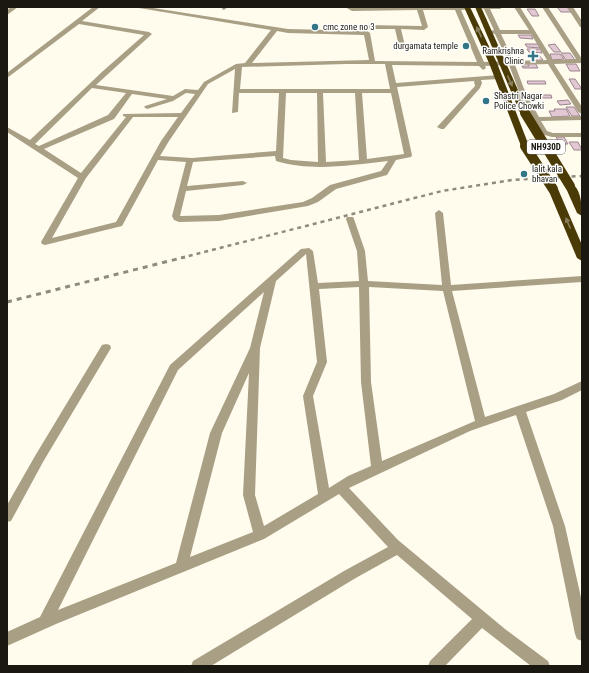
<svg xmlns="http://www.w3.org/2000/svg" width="589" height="673" viewBox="0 0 589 673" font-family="'Roboto Condensed',sans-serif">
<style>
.building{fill:#e1c8d3;stroke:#9b848e}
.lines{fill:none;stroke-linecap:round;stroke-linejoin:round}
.street{fill:#a99f85;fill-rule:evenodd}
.highway{fill:#4a3a06;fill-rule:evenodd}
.rail-far1{stroke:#8d8a7f;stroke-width:2.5;stroke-dasharray:4 4;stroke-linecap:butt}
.rail{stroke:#8d8a7f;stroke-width:3;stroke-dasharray:5 5;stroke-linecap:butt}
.highway-bridge-far1{stroke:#4a3a06;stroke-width:8}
.highway-bridge{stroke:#4a3a06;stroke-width:10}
.oneway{fill:#897f5d}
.poi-dot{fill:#337687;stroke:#fff;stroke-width:1.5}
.labels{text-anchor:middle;stroke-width:3;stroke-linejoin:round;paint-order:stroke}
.far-poi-label{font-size:9px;fill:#1a1810;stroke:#fff;text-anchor:start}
.shield{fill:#fff;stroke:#5f5d58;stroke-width:1}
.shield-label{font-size:9px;font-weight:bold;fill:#1a1810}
</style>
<rect width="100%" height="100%" fill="#fffcee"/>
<g class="building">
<polygon points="557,7 567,7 571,12 561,12"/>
<polygon points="527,9 535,9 539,16 532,16"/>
<polygon points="518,35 531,35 533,39 520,38"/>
<polygon points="525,44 538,44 540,48 527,47"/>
<polygon points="555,44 561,52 554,52 548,45"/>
<polygon points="527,49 541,49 542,53 529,52"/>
<polygon points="561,53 570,53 575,60 566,60"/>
<polygon points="538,54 543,60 534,61 530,55"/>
<polygon points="550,54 560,54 564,59 552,60"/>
<polygon points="527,63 535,63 538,68 523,68 522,66 529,66"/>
<polygon points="566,64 576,64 580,71 570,71"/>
<polygon points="569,79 575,79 582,89 575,89"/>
<polygon points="527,81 545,81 546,84 528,84"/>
<polygon points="533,95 551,95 552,98 535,98"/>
<polygon points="568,100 571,104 560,105 557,101"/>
<polygon points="566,107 574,107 580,116 572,116"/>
<polygon points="554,109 566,109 570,116 552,117 549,111 555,111"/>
<polygon points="556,137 564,137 568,144 560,144"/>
<polygon points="569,142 578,142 582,150 574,150"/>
</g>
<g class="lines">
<g class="street">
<polygon points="11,7 18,7 7,15 7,10"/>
<path d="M93 7H100L82 21 149 32 152 34 96 85 173 96 185 89 198 90 204 82 236 64 245 63 271 30 133 7H147L288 29 367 31 370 33 375 61 477 62 455 10H423L428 27 424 30 401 29 405 46 402 48 399 46 395 29H366L363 27 366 25 422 26 417 10 352 11 345 7H470V9L461 10 484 62 508 61 495 34 487 32 494 30 484 9 477 7H503L500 9H490L500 30H529L514 7H520L553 60 576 59 542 7H548L582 59V63L554 64 582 107V114L578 112 548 64 515 65 526 94 539 117 582 116V120L541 121 547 131 553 133H582V137H552L541 134 520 94 509 65 485 66 486 68 483 70 479 66 392 65 396 83 499 75 502 77 499 79 481 80 482 83 480 88 444 129H441L437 127 475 86 474 81 397 87 412 155 411 157 396 160 387 175 336 189 318 202 308 206 219 221 179 222 174 220 172 216 186 162 158 160 122 226 45 245 42 244 41 242 78 178 7 132V127L30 140 103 71 144 35 79 24 7 78V73ZM277 31 288 33 364 35 369 60 252 63ZM501 34H531L547 60 514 61ZM346 64H385L390 89H240L242 67ZM235 69 232 113 238 112 239 93H279L276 151 192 158 160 156 169 141 208 84ZM92 88 126 93 108 115 39 146 35 144ZM186 93 195 94 181 113 123 114V116L126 117 81 173 44 149 114 119 132 94 167 99 145 106 144 107 147 109 173 101ZM286 93H317L318 162 291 160 283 158ZM323 93H355L359 160 326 162ZM362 93H391L404 154 367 159ZM133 117H178L161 141 116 222 52 238 86 178ZM275 156 276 161C312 172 351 165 388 161L381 171 330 185 312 198 303 202 219 215 180 216 186 191 243 185 247 183 243 181 187 186 193 162Z"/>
<polygon points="222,7 228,7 224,10 222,9"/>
<polygon points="567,7 573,7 582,21 582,28 580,27"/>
<path d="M439 210 443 213 451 285 582 276V282L452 291 485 417 554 394 582 381V390L562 400 526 412 565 526 582 602V641L577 639 575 634 553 526 516 415 470 431 349 488 398 540 505 629 548 661 550 666H531L482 628 445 666H428L430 661 472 619 397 555 354 579 211 666H191L193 661 344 571 388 547 339 494 264 539 56 624 7 646V632L40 617 170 365 301 249 309 248 313 251 318 283 359 281 357 251 346 219 347 217H353L354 219 365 251 368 281 442 285 435 213ZM306 254 317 362 303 396 318 494 264 526 255 495 260 348 276 281ZM359 287 361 382 371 466 348 476 329 488 313 396 327 362 319 289ZM369 287 443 291 475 421 382 461 371 382ZM264 292 250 348 210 433 176 563 58 610 178 370ZM249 373 243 495 253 532 190 557 222 433Z"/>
<polygon points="106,344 110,345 111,348 43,462 11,521 7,522 7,505 35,456 102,345"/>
</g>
<g class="highway">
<polygon points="464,7 470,7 497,63 529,146 528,148 525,149 521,146 489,63"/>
<polygon points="475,7 481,7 526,108 525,110 519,110 518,108"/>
<path d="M570 183C581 186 582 207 582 216L577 213 565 186Z"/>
<polygon points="553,186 558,189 582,245 582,261 577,258 548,189"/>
</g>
<polyline class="rail-far1" points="181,258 442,191 512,180 582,176"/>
<polyline class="rail" points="7,302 185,257"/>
<polyline class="highway-bridge-far1" points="522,108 526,114"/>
<g class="highway-bridge">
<polyline points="525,113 570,186"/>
<polyline points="525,146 553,189"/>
</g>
</g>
<defs><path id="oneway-solid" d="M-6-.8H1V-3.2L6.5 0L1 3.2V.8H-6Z"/></defs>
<g class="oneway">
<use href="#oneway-solid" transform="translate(479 32) rotate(-115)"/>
<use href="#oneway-solid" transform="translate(510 81) rotate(66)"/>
<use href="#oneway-solid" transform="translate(568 223) rotate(-113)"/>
</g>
<g class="poi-dot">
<circle cx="315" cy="27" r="4"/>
<circle cx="466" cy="46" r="4"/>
<path d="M531 50h4v4h4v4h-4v4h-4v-4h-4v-4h4z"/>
<circle cx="486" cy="101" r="4"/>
<circle cx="524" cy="174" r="4"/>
</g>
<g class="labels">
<g class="far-poi-label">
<text x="323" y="30">cmc zone no 3</text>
<text x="458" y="49" text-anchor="end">durgamata temple</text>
<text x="524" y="54" text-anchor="end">Ramkrishna<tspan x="524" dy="10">Clinic</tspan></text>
<text x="494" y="99">Shastri Nagar<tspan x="494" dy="10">Police Chowki</tspan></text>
<text x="532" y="172">lalit kala<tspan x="532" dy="10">bhavan</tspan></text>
</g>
<rect class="shield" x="527" y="140" width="38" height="14" rx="3"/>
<g class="shield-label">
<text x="546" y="150">NH930D</text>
</g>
</g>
<rect width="589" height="673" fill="none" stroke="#1a1810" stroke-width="16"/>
</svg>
